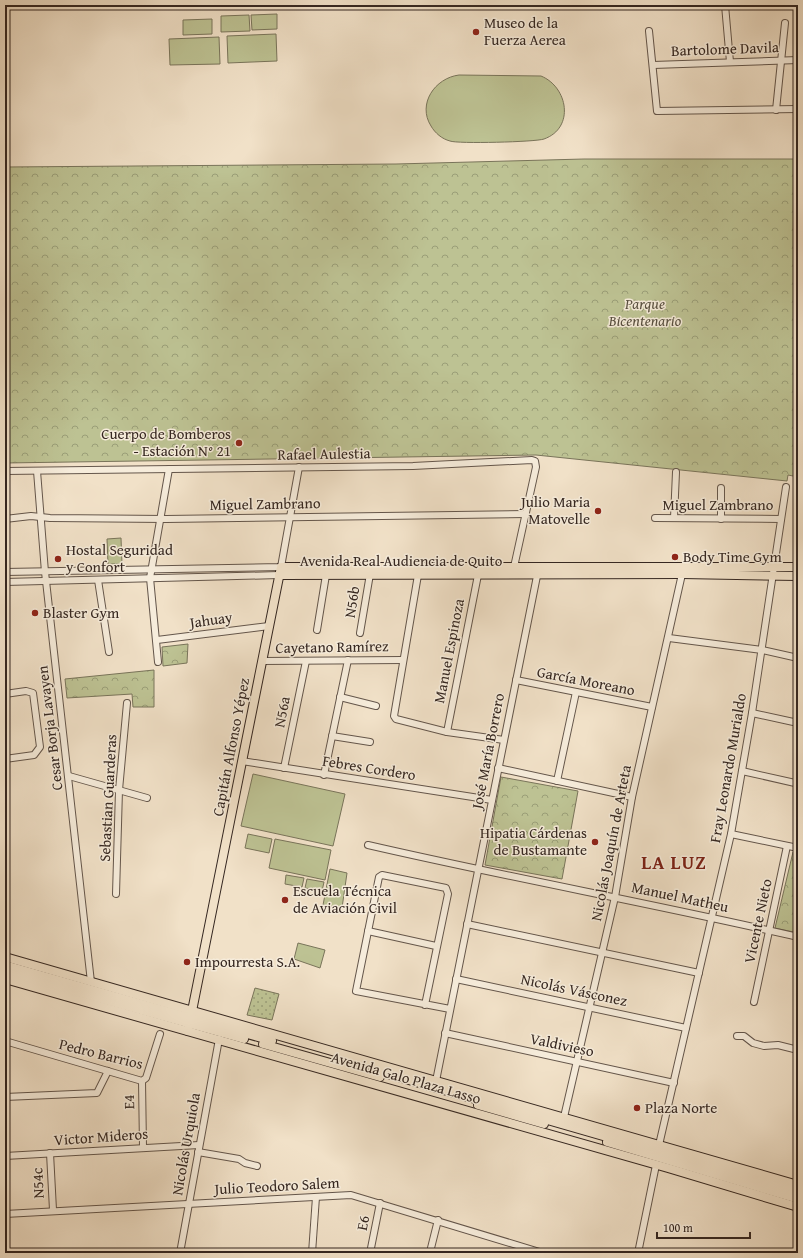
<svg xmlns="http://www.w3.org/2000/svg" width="803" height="1258" viewBox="0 0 803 1258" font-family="'Gentium Book Plus',serif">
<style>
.grass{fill:#bdc293;stroke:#79745a}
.park{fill:url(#park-crowns);stroke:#79745a}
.garden{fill:url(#garden-dots);stroke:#79745a}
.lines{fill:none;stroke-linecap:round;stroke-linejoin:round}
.minor-casing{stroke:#64564b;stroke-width:8}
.major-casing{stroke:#352721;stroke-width:10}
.minor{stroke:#f6ecdb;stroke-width:6}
.major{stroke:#f1e1c8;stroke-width:8}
.poi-dot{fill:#8f2418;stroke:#f6ecdb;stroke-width:1.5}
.labels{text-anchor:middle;stroke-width:3;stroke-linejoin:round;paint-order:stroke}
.poi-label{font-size:15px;fill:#352721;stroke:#f6ecdb;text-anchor:start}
.street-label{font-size:15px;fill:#352721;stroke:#f6ecdb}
.park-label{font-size:15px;font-style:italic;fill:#574e3e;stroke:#f6ecdb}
.district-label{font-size:19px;font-weight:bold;letter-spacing:1px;fill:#7a1f14;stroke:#f6ecdb}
</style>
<defs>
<pattern id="park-crowns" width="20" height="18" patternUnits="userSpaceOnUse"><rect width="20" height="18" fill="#bdc293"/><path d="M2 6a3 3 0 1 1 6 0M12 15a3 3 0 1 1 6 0" fill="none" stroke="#9a9e78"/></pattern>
<pattern id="garden-dots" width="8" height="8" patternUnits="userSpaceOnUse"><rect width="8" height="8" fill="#bdc293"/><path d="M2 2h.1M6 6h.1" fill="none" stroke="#9a9e78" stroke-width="1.8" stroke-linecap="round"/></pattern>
</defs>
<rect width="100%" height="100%" fill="#f1e1c8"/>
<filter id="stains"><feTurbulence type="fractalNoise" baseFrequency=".005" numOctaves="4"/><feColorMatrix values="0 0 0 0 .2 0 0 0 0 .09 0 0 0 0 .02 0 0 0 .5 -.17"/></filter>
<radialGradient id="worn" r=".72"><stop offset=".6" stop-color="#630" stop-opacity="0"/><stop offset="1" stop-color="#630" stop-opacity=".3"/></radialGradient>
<g class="grass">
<polygon points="277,14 277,29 252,30 251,15"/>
<polygon points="249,15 250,31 221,32 221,16"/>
<polygon points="212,19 212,34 183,35 183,20"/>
<polygon points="276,34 277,61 228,63 227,36"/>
<polygon points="219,37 220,64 170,65 169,39"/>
<path d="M459 75 541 76C568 87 575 128 544 139 536 142 457 144 450 141 442 139 435 133 431 126 417 104 435 78 459 75Z"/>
<polygon points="121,538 122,564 108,564 107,539"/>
<polygon points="253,774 345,794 333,846 241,826"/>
<polygon points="248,834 272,839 269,853 245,848"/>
<polygon points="275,839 331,850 325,880 269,868"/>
<polygon points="330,869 347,873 342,908 323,905"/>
<polygon points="286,875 304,878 302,887 285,884"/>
<polygon points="307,879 324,882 322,891 305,888"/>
<polygon points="298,943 325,950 320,968 294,959"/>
</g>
<g class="park">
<polygon points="584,159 798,159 798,477 788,475 787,481 536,455 5,463 5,167 396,164"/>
<polygon points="188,644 187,663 163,666 162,647"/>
<polygon points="154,670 154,707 133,707 132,694 67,698 65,679"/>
<polygon points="501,777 578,791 562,879 485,865"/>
<polygon points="793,852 798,853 798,933 775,928"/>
</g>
<polygon class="garden" points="255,988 279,994 272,1020 247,1015"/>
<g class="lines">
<defs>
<g id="minor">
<polyline points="725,5 730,62"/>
<polyline points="649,31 657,111 798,109"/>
<polyline points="653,65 798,60"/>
<polyline points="776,110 785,23"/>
<polyline points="5,471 413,466 532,460 535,461 536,467 514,567"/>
<polyline points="37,471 45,572 91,982"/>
<polyline points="655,518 781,519"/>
<polyline points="674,518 676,472"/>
<polyline points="5,519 31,516 50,518 166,519 526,514"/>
<polyline points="721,519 721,488"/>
<polyline points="5,572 281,567 299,467"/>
<polyline points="418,575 394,716 396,719 447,732 504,740"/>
<polyline points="98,580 109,652"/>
<polyline points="5,582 279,575"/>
<polyline points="317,630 326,575"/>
<polyline points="360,633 370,574"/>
<polyline points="669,638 762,650 798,658"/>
<polyline points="157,640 269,626"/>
<polyline points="262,661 403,660"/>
<polyline points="158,662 150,578 169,469"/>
<polyline points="516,680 652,707"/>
<polyline points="5,694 26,691 33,693 40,747 34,755 5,759"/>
<polyline points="340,697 376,706"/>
<polyline points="752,713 798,723"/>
<polyline points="447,732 478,575"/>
<polyline points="332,736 370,742"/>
<polyline points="242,761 492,800"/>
<polyline points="284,768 306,661"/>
<polyline points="498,768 632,797"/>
<polyline points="742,771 795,783"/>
<polyline points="324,775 348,660"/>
<polyline points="69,776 147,798"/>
<polyline points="557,781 576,692"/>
<polyline points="731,834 798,848"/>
<path d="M368 845C511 878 655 904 798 937"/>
<polyline points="116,894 119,790 127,703"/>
<polyline points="467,924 699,973"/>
<polyline points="368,931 436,946"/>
<polyline points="456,979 686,1028"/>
<polyline points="754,1002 787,846"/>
<polyline points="425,1005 448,894 446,888 382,875 379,877 356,991 450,1009"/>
<polyline points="445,1033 674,1083"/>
<polyline points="737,1036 744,1036 753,1043 764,1046 778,1045 798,1050"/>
<polyline points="5,1041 142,1081 146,1078 160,1034"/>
<polyline points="142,1081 143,1147"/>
<polyline points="436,1081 538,571"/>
<polyline points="5,1097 97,1093 108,1071"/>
<polyline points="564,1117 615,897 632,797 682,574"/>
<polyline points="659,1145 731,834 752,713 786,487"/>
<polyline points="198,1152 239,1159 245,1163 257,1166"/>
<polyline points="50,1153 53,1210"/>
<polyline points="5,1156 199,1145"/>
<polyline points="5,1214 351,1195 543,1253"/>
<polyline points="371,1248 380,1203"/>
<polyline points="430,1252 438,1220"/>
<polyline points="180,1253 219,1039"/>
<polyline points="312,1253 316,1197"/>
<polyline points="638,1253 656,1165"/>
</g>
<g id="major">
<polyline points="279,575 682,574 798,576"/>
<path d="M5 957C269 1035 534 1109 798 1185"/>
<polyline points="5,965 272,1041"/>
<polyline points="5,972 244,1039"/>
<polyline points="5,979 668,1168 798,1207"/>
<polyline points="188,1031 281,567 798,567"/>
<polyline points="263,1044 380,1077"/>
<polyline points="374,1070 798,1192"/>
<polyline points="478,1105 544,1124"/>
<polyline points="607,1142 798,1199"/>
</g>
</defs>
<use href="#minor" class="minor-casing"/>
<use href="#major" class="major-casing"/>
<use href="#minor" class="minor"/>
<use href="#major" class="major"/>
</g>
<g class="poi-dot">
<circle cx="476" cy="32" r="4"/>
<circle cx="239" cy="443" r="4"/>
<circle cx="598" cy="511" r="4"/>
<circle cx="675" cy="557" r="4"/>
<circle cx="58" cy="559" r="4"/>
<circle cx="35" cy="613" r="4"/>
<circle cx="595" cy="842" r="4"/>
<circle cx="285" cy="900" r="4"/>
<circle cx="187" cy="962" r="4"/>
<circle cx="637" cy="1108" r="4"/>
</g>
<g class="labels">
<g class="poi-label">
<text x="484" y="28">Museo de la<tspan x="484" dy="17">Fuerza Aerea</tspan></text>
<text x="231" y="439" text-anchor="end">Cuerpo de Bomberos<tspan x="231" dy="17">- Estación N° 21</tspan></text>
<text x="590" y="507" text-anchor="end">Julio Maria<tspan x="590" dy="17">Matovelle</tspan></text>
<text x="66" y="555">Hostal Seguridad<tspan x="66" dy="17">y Confort</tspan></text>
<text x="683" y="562">Body Time Gym</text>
<text x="43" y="618">Blaster Gym</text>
<text x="587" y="838" text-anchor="end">Hipatia Cárdenas<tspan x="587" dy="17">de Bustamante</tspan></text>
<text x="293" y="896">Escuela Técnica<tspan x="293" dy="17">de Aviación Civil</tspan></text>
<text x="195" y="967">Impourresta S.A.</text>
<text x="645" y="1113">Plaza Norte</text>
</g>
<g class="street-label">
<text transform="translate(725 49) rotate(-2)" y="5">Bartolome Davila</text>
<text transform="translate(324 454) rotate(-1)" y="5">Rafael Aulestia</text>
<text transform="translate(265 504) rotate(-1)" y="5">Miguel Zambrano</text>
<text x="718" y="510">Miguel Zambrano</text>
<text x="401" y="566">Avenida Real Audiencia de Quito</text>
<text transform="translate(352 602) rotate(-81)" y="5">N56b</text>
<text transform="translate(211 620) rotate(-8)" y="5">Jahuay</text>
<text transform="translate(332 647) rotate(-1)" y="5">Cayetano Ramírez</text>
<text transform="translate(449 651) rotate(-79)" y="5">Manuel Espinoza</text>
<text transform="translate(586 681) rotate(11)" y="5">García Moreano</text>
<text transform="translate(282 712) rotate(-79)" y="5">N56a</text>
<text transform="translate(50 728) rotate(-97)" y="5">Cesar Borja Lavayen</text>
<text transform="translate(231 747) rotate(-79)" y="5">Capitán Alfonso Yépez</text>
<text transform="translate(488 751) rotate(-79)" y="5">José María Borrero</text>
<text transform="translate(369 768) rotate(9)" y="5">Febres Cordero</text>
<text transform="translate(728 768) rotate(-80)" y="5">Fray Leonardo Murialdo</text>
<text transform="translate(108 798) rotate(-87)" y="5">Sebastian Guarderas</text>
<text transform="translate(611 843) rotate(-79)" y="5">Nicolás Joaquín de Arteta</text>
<text transform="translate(680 897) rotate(12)" y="5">Manuel Matheu</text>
<text transform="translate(758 921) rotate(-78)" y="5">Vicente Nieto</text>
<text transform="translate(574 990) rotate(12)" y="5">Nicolás Vásconez</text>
<text transform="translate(562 1045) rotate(12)" y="5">Valdivieso</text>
<text transform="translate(101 1054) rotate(14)" y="5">Pedro Barrios</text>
<text transform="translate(406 1078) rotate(16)" y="5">Avenida Galo Plaza Lasso</text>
<text transform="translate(129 1102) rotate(-91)" y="5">E4</text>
<text transform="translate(101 1137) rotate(-4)" y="5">Victor Mideros</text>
<text transform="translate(186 1144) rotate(-80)" y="5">Nicolás Urquiola</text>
<text transform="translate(38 1183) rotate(-93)" y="5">N54c</text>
<text transform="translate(277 1186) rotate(-3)" y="5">Julio Teodoro Salem</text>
<text transform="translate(363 1223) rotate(-79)" y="5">E6</text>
</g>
<g class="park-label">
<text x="645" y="309">Parque<tspan x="645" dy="17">Bicentenario</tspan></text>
</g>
<g class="district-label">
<text x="674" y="869">LA LUZ</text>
</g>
</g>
<rect width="803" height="1258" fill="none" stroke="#f1e1c8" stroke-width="20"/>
<rect x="6" y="6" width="791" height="1246" fill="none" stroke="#352721" stroke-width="2"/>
<rect x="10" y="10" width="783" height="1238" fill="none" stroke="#352721"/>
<path d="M657 1232v6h93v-6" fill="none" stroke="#352721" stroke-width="2"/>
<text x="663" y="1232" font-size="12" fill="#352721" stroke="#f6ecdb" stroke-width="3" paint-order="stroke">100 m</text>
<rect width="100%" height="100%" filter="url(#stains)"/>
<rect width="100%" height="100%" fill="url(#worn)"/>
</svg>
